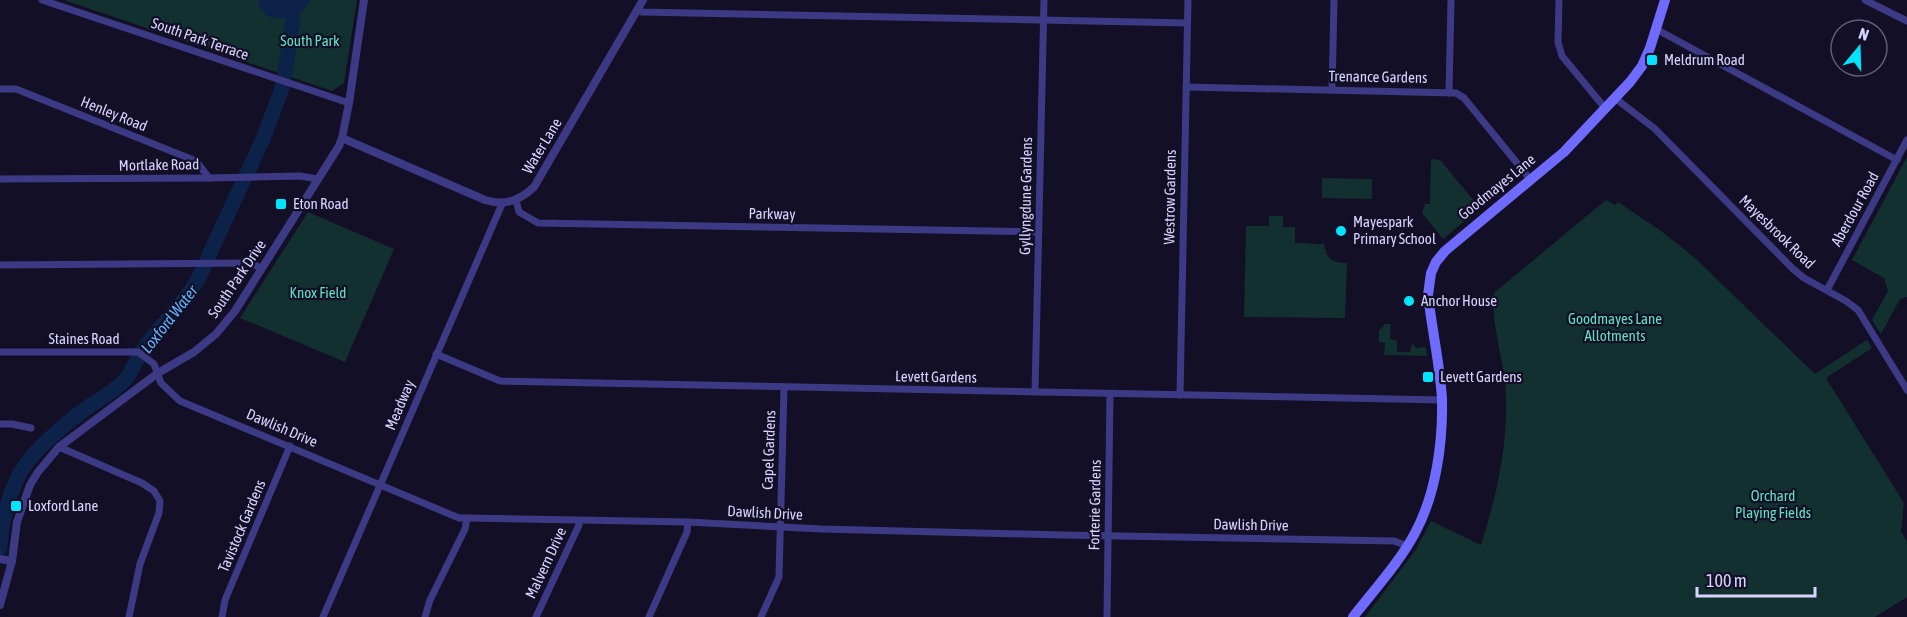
<svg xmlns="http://www.w3.org/2000/svg" width="1907" height="617" viewBox="0 0 1907 617" font-family="'Asap Condensed',sans-serif">
<style>
.green{fill:#12302f}
.water{fill:#0c2248}
.lines{fill:none;stroke-linecap:round;stroke-linejoin:round}
.river{stroke:#0c2248;stroke-width:15}
.minor{stroke:#3d3a85;stroke-width:7}
.tertiary{stroke:#3d3a85;stroke-width:8}
.secondary{stroke:#6f6bff;stroke-width:10}
.poi-dot{fill:#00e5ff;stroke:#130f26;stroke-width:2}
.labels{text-anchor:middle;stroke-width:4.5;stroke-linejoin:round;paint-order:stroke}
.street-label{font-size:15px;fill:#d9d4ff;stroke:#130f26}
.park-label{font-size:15px;fill:#5fe0c0;stroke:#130f26}
.poi-label{font-size:15px;fill:#d9d4ff;stroke:#130f26;text-anchor:start}
.water-label{font-size:16px;font-style:italic;fill:#62b6ff;stroke:#130f26}
</style>
<rect width="100%" height="100%" fill="#130f26"/>
<g class="green">
<polygon points="64,0 357,0 344,83 332,91"/>
<polygon points="1907,157 1907,297 1900,299 1881,334 1872,320 1888,291 1884,278 1852,260"/>
<polygon points="1431,159 1440,160 1480,208 1443,239 1422,213 1425,204 1430,204"/>
<polygon points="1322,178 1372,179 1372,199 1322,198"/>
<path d="M1606 200 1615 205 1618 202 1661 231 1694 257 1815 374 1867 340 1872 348 1826 378 1904 503 1901 531 1907 542V597L1875 617H1365L1415 551 1431 521 1481 545C1498 491 1510 437 1505 381 1502 359 1490 312 1494 293Z"/>
<polygon points="308,212 394,249 345,362 240,318"/>
<path d="M1269 216H1283V227H1295V243L1324 244C1327 259 1331 263 1347 263L1345 318 1244 317 1246 226H1269Z"/>
<polygon points="1385,324 1391,324 1390,339 1397,340 1397,352 1410,352 1412,343 1416,348 1426,347 1427,356 1384,355 1385,343 1379,342 1379,331"/>
</g>
<path class="water" d="M260 0H311C299 19 288 21 267 16L259 7Z"/>
<g class="lines">
<path class="river" d="M0 548C1 524 8 495 20 473 33 450 64 425 85 409 98 400 115 391 126 379 133 370 137 357 144 348 168 315 195 295 209 255L263 139 281 91 285 73 293 17"/>
<g class="minor">
<polyline points="42,0 349,103"/>
<polyline points="1559,0 1558,42 1562,56 1605,108"/>
<polyline points="1865,0 1907,21"/>
<polyline points="638,10 642,12 1187,23"/>
<polyline points="1656,29 1897,160"/>
<polyline points="1186,87 1456,93 1464,98 1530,179"/>
<polyline points="0,89 16,89 196,161 209,178"/>
<polyline points="1332,90 1334,0"/>
<polyline points="1449,93 1451,0"/>
<polyline points="1616,99 1654,128 1793,269 1804,278 1846,301 1858,310 1907,390"/>
<polyline points="0,179 209,178 300,176 318,179"/>
<polyline points="516,200 519,212 538,223 1039,232"/>
<polyline points="0,265 250,263 261,268"/>
<polyline points="1827,290 1907,140"/>
<polyline points="0,352 138,352 154,364 161,383 180,401 459,518 467,518 688,522 821,529 1063,535 1394,541 1408,546"/>
<polyline points="436,354 500,381 1442,400"/>
<polyline points="1035,392 1044,0"/>
<polyline points="1180,395 1188,0"/>
<polyline points="0,424 12,424 31,428"/>
<polyline points="59,447 142,483 154,491 160,501 159,513 140,564 129,617"/>
<polyline points="222,617 225,600 290,446"/>
<polyline points="323,617 502,204"/>
<polyline points="425,617 430,600 465,529 467,518"/>
<polyline points="536,617 579,525 579,521"/>
<polyline points="649,617 687,532 688,522"/>
<polyline points="761,617 779,577 784,388"/>
<polyline points="1107,617 1110,394"/>
</g>
<g class="tertiary">
<path d="M342 138 485 200C505 206 519 201 534 187L643 0"/>
<polyline points="0,559 12,561"/>
<polyline points="0,605 12,561 17,522 30,485 38,472 59,447 158,373 194,352 216,334 235,311 339,146 342,138 349,103 364,0"/>
</g>
<path class="secondary" d="M1353 617C1374 590 1399 563 1415 533 1436 494 1443 443 1442 399 1440 365 1432 330 1428 295L1431 273 1436 262 1445 251 1564 152 1630 82 1642 66 1650 48 1665 0"/>
</g>
<g class="poi-dot">
<rect x="1646" y="54" width="12" height="12" rx="3"/>
<rect x="275" y="198" width="12" height="12" rx="3"/>
<circle cx="1341" cy="231" r="6"/>
<circle cx="1409" cy="301" r="6"/>
<rect x="1422" y="371" width="12" height="12" rx="3"/>
<rect x="10" y="500" width="12" height="12" rx="3"/>
</g>
<g class="labels">
<g class="street-label">
<text transform="translate(200 39) rotate(19)" y="5">South Park Terrace</text>
<text transform="translate(1378 77) rotate(1)" y="5">Trenance Gardens</text>
<text transform="translate(114 114) rotate(22)" y="5">Henley Road</text>
<text transform="translate(542 146) rotate(-59)" y="5">Water Lane</text>
<text transform="translate(159 165) rotate(-1)" y="5">Mortlake Road</text>
<text transform="translate(1497 187) rotate(-39)" y="5">Goodmayes Lane</text>
<text transform="translate(1026 196) rotate(-89)" y="5">Gyllyngdune Gardens</text>
<text transform="translate(1170 197) rotate(-89)" y="5">Westrow Gardens</text>
<text transform="translate(1855 209) rotate(-61)" y="5">Aberdour Road</text>
<text transform="translate(772 214) rotate(1)" y="5">Parkway</text>
<text transform="translate(1777 232) rotate(44)" y="5">Mayesbrook Road</text>
<text transform="translate(237 279) rotate(-56)" y="5">South Park Drive</text>
<text x="84" y="344">Staines Road</text>
<text transform="translate(936 377) rotate(1)" y="5">Levett Gardens</text>
<text transform="translate(400 405) rotate(-67)" y="5">Meadway</text>
<text transform="translate(282 428) rotate(23)" y="5">Dawlish Drive</text>
<text transform="translate(769 450) rotate(-88)" y="5">Capel Gardens</text>
<text transform="translate(1095 505) rotate(-89)" y="5">Forterie Gardens</text>
<text transform="translate(765 513) rotate(3)" y="5">Dawlish Drive</text>
<text transform="translate(1251 525) rotate(1)" y="5">Dawlish Drive</text>
<text transform="translate(242 526) rotate(-67)" y="5">Tavistock Gardens</text>
<text transform="translate(546 563) rotate(-65)" y="5">Malvern Drive</text>
</g>
<g class="park-label">
<text x="310" y="46">South Park</text>
<text x="318" y="298">Knox Field</text>
<text x="1615" y="324">Goodmayes Lane<tspan x="1615" dy="17">Allotments</tspan></text>
<text x="1773" y="501">Orchard<tspan x="1773" dy="17">Playing Fields</tspan></text>
</g>
<g class="poi-label">
<text x="1664" y="65">Meldrum Road</text>
<text x="293" y="209">Eton Road</text>
<text x="1353" y="227">Mayespark<tspan x="1353" dy="17">Primary School</tspan></text>
<text x="1421" y="306">Anchor House</text>
<text x="1440" y="382">Levett Gardens</text>
<text x="28" y="511">Loxford Lane</text>
</g>
<g class="water-label">
<text transform="translate(169 319) rotate(-52)" y="6">Loxford Water</text>
</g>
</g>
<g transform="translate(1859 48) rotate(19)"><circle r="28" fill="#130f26" stroke="#625e7d" stroke-width="1.5"/>
<path d="M0-4.5L10 22L0 15L-10 22Z" fill="#00e5ff"/>
<text y="-9" font-size="16" font-weight="bold" text-anchor="middle" fill="#d9d4ff">N</text>
</g>
<path d="M1697 587v9h118v-9" fill="none" stroke="#d9d4ff" stroke-width="3"/>
<text x="1706" y="587" font-size="18" fill="#d9d4ff" stroke="#130f26" stroke-width="4.5" paint-order="stroke">100 m</text>
</svg>
